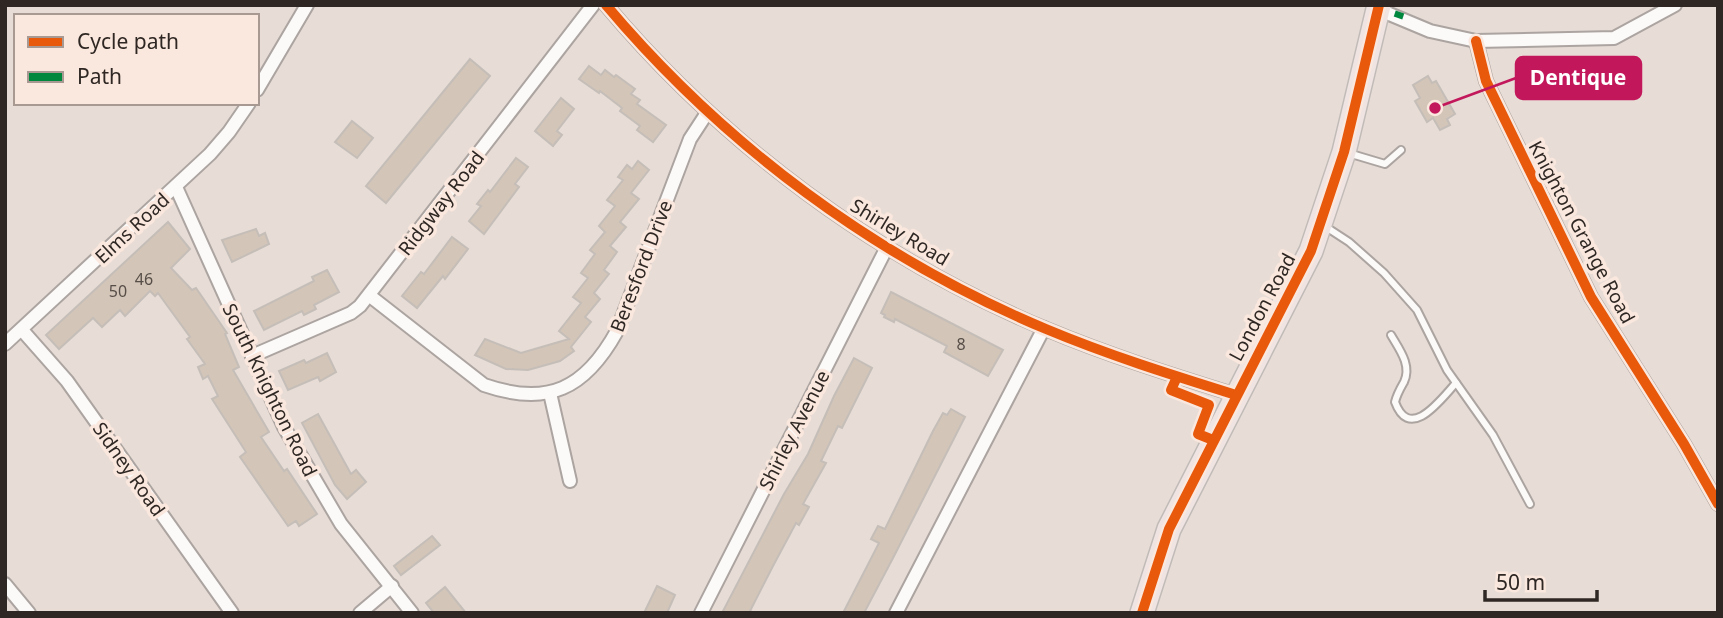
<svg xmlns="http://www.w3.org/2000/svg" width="1723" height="618" viewBox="0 0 1723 618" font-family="'Noto Sans',sans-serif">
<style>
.building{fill:#d3c5b8;stroke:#c5beb8;stroke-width:2}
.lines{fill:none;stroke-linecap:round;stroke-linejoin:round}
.lane-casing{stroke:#aca4a0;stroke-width:10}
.street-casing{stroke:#aca4a0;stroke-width:16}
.highway-casing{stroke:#c1bbb8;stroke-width:26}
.lane{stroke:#fbfaf9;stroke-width:6}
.street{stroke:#fbfaf9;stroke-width:12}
.highway{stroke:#efe4e1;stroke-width:23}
.quiet{stroke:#00873e;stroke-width:9;stroke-dasharray:18 9;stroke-linecap:butt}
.cycleway-casing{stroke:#fae7dd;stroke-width:15}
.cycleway{stroke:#e8590c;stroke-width:10}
.labels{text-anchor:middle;stroke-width:7;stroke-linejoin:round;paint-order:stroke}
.number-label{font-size:16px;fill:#574e48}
.street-label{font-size:19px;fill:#2e2723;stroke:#fae7dd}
.leader{fill:none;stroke:#c2185b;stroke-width:2.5}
.callout-dot{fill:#c2185b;stroke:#fae7dd;stroke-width:2.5}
.callout{fill:#c2185b;stroke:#c2185b;stroke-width:2.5}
.callout-label{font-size:21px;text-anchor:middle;font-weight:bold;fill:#fff}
</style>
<rect width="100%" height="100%" fill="#e7dcd6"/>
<g class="building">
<polygon points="470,59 490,76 386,203 366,186"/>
<polygon points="589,66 601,75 605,70 614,77 616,75 635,89 631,94 640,100 637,104 666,125 653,142 637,130 640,126 620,111 622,108 600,91 599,93 579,79"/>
<polygon points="1428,76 1432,83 1436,81 1455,114 1447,119 1450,125 1440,130 1433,118 1427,122 1415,101 1420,98 1413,85"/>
<polygon points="561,98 574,109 557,131 562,135 553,146 535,131"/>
<polygon points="352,121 373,138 357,158 335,142"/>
<polygon points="516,158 528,167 515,184 519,187 484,234 469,221 481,206 477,204 488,190 490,192"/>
<polygon points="638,161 649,170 631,193 639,199 620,222 626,227 610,246 617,252 604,270 609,274 594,293 600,299 585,317 591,322 571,347 574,351 560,361 528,370 506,369 475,355 485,339 521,353 569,339 559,331 581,303 573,297 588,278 581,273 595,254 590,250 605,232 599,226 615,206 607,200 623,180 618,177 627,165 632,169"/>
<polygon points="168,222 190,249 171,268 192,290 196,288 227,333 225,334 239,367 233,370 269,432 261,437 284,471 287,469 317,514 299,526 296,521 288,526 240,457 246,452 212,399 218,396 208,376 203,379 198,367 205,364 187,339 190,337 158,293 155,296 150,291 125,316 120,310 102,327 93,318 59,349 46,335"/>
<polygon points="256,229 259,236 265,233 269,244 232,262 222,240"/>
<polygon points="452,237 468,249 445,279 443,276 417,308 402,296 421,272 424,274"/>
<polygon points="327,270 339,292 314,305 316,309 304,315 302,311 264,330 254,311 314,281 312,277"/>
<polygon points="891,292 1003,350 988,376 944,352 947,346 895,319 894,322 884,317 885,315 881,313"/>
<polygon points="327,353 336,372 320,381 318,377 288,390 279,371 304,360 306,363"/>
<polygon points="854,358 872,368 842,428 838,426 821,461 826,463 803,504 809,507 799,525 796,523 773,566 750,611 754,613 722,613 784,494 808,454 834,396"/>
<polygon points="951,409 965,417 893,558 864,613 843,613 879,543 871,539 878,526 885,529 933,431 943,413 947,415"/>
<polygon points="318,414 351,474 356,470 366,482 347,499 335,485 302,423"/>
<polygon points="432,536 440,545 401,575 394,566"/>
<polygon points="657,586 675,595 667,613 644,613"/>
<polygon points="445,587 466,613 434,613 426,603"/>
</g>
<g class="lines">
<defs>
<g id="lane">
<polyline points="1348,153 1385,164 1401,150"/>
<polyline points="1326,227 1349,242 1384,273 1417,310 1447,370 1493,435 1530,504"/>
<path d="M1391 335C1399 349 1412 365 1404 382 1400 389 1397 394 1395 402 1410 443 1442 398 1456 383"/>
</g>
<g id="street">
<path d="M606 5C725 146 876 258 1046 329 1108 355 1172 375 1236 395"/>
<polyline points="1375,8 1430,31 1476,41 1614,38 1675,5"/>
<polyline points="1476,41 1486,81 1591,297 1684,444 1718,504"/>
<polyline points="257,90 307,5"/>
<polyline points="176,187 284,427 341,524 412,613"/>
<path d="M370 296 484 385C548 407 585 389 617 331L690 139 707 113"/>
<polyline points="22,330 67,381 232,613"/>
<polyline points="5,344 210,154 229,132 249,103"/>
<polyline points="252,356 351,313 360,306 593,5"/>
<polyline points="550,393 570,481"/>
<polyline points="5,584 29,613"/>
<polyline points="360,613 392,586"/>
<polyline points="701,613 887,247"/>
<polyline points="896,613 1044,328"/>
</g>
<polyline id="highway" points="1142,613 1169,529 1311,251 1344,152 1379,5"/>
</defs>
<use href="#lane" class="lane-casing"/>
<use href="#street" class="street-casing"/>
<use href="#highway" class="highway-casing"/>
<use href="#lane" class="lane"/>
<use href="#street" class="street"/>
<use href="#highway" class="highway"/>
<polyline class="quiet" points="1398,18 1400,12"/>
<defs>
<g id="cycleway">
<path d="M606 5C725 146 876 258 1046 329 1108 355 1172 375 1236 395"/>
<polyline points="1476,41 1486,81 1591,297 1684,444 1718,504"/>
<polyline points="1177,377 1171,390 1209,405 1198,434 1213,440"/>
<polyline points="1142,613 1169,529 1311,251 1344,152 1379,5"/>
</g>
</defs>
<use href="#cycleway" class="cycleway-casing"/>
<use href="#cycleway" class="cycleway"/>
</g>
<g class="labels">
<g class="number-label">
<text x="144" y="285">46</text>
<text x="118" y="297">50</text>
<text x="961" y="350">8</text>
</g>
<g class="street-label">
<text transform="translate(441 203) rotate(-52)" y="7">Ridgway Road</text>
<text transform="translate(132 228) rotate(-43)" y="7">Elms Road</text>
<text transform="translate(900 232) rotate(31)" y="7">Shirley Road</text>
<text transform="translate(1582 232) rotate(62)" y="7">Knighton Grange Road</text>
<text transform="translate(641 266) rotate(-69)" y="7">Beresford Drive</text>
<text transform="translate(1262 307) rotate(-62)" y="7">London Road</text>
<text transform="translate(270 390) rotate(64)" y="7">South Knighton Road</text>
<text transform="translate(794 430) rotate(-63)" y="7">Shirley Avenue</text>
<text transform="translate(129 469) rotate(55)" y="7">Sidney Road</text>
</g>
</g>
<path class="leader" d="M1435 108L1516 78"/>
<circle class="callout-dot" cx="1435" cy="108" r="7"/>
<rect class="callout" x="1516" y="57" width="125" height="42" rx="7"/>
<g class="callout-label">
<text x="1578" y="85">Dentique</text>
</g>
<rect width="1723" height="618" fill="none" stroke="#2e2723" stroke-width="14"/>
<rect x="14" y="14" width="245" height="91" fill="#fae7dd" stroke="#a89a93" stroke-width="2"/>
<rect x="28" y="37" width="35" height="10" fill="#e8590c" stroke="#a89a93" stroke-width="2"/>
<text x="77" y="49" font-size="21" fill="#2e2723">Cycle path</text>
<rect x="28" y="72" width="35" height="10" fill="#00873e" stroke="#a89a93" stroke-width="2"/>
<text x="77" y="84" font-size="21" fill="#2e2723">Path</text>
<path d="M1485 590v10h112v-10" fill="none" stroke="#2e2723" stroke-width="3.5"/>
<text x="1496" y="590" font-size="21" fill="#2e2723" stroke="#fae7dd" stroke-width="5" paint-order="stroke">50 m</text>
</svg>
